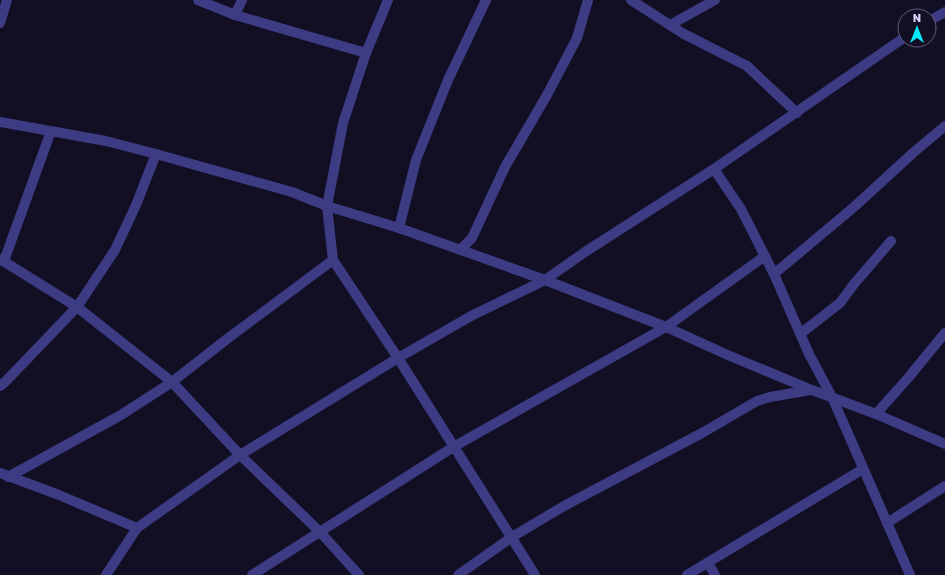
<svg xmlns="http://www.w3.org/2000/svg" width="945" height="575" viewBox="0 0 945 575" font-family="'Golos Text',sans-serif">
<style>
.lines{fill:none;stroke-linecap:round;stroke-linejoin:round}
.street{stroke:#3c3b83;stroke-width:10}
</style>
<rect width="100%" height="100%" fill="#120f25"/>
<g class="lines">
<g class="street">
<polyline points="198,0 235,15 366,53"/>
<polyline points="388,0 366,53 343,123 327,206 333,260 398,358 535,575"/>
<polyline points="631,0 684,34 747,66 797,113"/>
<polyline points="235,15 242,0"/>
<polyline points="929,21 945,12"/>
<polyline points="0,23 7,0"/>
<polyline points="670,25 715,0"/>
<polyline points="0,122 106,141 156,154 292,192 327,206 399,228 545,280 666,327 730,356 812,390 876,414 945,444"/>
<polyline points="714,169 741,209 774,274 809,354 832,397 910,575"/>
<polyline points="399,228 416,160 448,80 486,0"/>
<polyline points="460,250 472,238 505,167 547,95 577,38 588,0"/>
<polyline points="0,259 77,307 172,382 240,455 320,532 359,575"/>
<polyline points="4,261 51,131"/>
<polyline points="774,274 854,207 914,152 945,126"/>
<polyline points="800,334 840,303 854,284 891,241"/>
<polyline points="0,386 5,382 77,307 115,250 136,205 156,154"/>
<polyline points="876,414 908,378 945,333"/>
<polyline points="0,473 59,495 137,528"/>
<polyline points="8,477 121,415 172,382 227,339 333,260"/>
<polyline points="887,523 945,486"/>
<polyline points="708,563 715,575"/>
<polyline points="106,575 137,528 240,455 398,358 471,316 545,280 585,252 714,169 905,37"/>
<polyline points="252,575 455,446 666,327 765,256"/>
<polyline points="458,575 512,537 564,506 702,433 757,401 770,397 811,390"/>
<polyline points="687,575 863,469"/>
</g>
</g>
<g transform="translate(917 28)"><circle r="19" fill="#120f25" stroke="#615e7c"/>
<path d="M0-3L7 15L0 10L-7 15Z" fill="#05eafa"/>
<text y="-6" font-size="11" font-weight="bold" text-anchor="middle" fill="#d8d5fe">N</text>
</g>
</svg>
